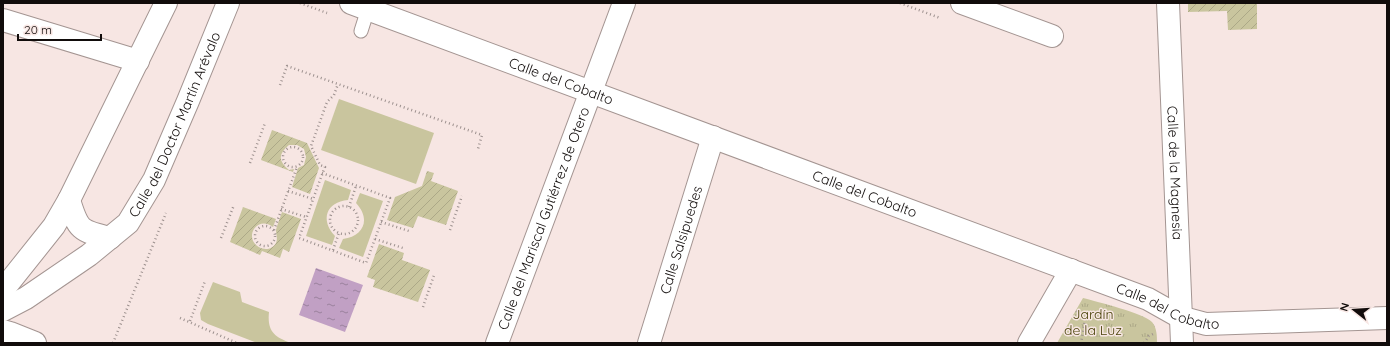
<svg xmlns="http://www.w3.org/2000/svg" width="1390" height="346" viewBox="0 0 1390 346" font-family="Quicksand,sans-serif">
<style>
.grass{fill:#c9c59e}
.park{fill:url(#park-tufts)}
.garden{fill:url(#garden-furrows)}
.water{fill:url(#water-ripples)}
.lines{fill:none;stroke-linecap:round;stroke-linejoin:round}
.lane-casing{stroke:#a49592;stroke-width:15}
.street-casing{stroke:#a49592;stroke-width:24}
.path{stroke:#9c908e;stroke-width:2.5;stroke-dasharray:1 3;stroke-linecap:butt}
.lane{stroke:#fff;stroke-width:13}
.street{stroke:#fff;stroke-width:22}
.labels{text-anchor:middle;stroke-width:3;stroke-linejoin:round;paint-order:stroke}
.street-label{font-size:14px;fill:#110c0b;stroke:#f7e6e3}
.park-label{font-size:14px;fill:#4a4309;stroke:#f7e6e3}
</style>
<defs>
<pattern id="park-tufts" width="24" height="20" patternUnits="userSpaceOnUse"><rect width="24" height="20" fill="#c9c59e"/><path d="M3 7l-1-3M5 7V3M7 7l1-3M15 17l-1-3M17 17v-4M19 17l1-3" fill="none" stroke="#aca887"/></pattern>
<pattern id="garden-furrows" width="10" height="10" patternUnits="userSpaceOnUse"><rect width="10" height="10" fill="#c9c59e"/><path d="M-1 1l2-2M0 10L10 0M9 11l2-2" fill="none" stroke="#aca887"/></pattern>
<pattern id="water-ripples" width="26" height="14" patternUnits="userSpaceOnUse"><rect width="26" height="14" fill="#c1a0c4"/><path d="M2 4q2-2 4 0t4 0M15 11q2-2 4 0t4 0" fill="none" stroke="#9b819d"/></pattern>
</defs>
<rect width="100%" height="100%" fill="#f7e6e3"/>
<g class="grass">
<polygon points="339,99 434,133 416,184 321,150"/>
<path d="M325 180 351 190 348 200C326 202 320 220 335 236L332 245 306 236Z"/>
<path d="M360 193 383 201 363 257 339 248 343 239C364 236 371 219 356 203Z"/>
<path d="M213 282 240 292 242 302 269 312C267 331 274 337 291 343H257L208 324 201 320 200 313Z"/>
</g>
<path class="park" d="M1083 298C1098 302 1143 313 1152 322 1157 328 1157 336 1157 343H1057Z"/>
<g class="garden">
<polygon points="1188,3 1257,3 1257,29 1228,30 1227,11 1188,12"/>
<path d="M272 130 307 143 319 168 310 194 292 187 298 168 304 165 306 157 304 149 297 145H289C278 154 278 161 289 170L294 169 293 172 261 160Z"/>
<polygon points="427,171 434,173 431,181 458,191 446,225 418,216 413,228 387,220 395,197 422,186"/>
<path d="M243 207 276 219 273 227C267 222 259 222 254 229 245 244 268 257 276 243 278 238 276 235 276 230 277 225 280 218 282 212L301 219 289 252 283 249 280 258 262 251 260 255 230 242Z"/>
<polygon points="379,244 404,253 402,260 430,270 418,302 373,287 375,280 367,277"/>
</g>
<polygon class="water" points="316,268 363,285 345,332 299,315"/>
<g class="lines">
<defs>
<polyline id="lane" points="361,31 368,9"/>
<g id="street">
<path id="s1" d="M351 3 1148 299 1180 317 1206 324 1387 318"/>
<polyline points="962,3 1052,36"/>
<path id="s2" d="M1168 3 1182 343"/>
<polyline points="3,20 138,61"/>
<path d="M69 200C78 230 80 231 110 238"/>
<polyline points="3,290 54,226 69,200 166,3"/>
<path id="s3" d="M3 310 26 298 89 255 128 223 154 180 188 101 228 3"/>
<polyline points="3,331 10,333 35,343"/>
<path id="s4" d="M497 343 624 3"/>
<path id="s5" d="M649 343 713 137"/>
<polyline points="1029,343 1071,270"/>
</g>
</defs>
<use href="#lane" class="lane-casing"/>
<use href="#street" class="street-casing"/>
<g class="path">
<polyline points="300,3 327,13"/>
<polyline points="900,3 940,18"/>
<polyline points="280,85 287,66 482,135 478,149"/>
<circle cx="293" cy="157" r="10"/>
<polyline points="250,163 265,123"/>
<path d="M322 173 390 198 366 263 299 238C308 214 316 190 325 167L320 165 311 146 327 102 334 95 338 84"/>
<polyline points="288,191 313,199"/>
<circle cx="344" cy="220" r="14"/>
<polyline points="349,207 356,186"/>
<polyline points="281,209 306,217"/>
<polyline points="381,222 409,231"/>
<circle cx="265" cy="236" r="10"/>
<polyline points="274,230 297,167"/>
<polyline points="450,230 462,196"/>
<polyline points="221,238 234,205"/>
<polyline points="375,239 403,248"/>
<polyline points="333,250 339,233"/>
<polyline points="423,307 434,275"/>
<polyline points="1076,311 1085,319 1081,343"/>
<polyline points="180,318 237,343"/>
<polyline points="190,321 205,281"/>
<polyline points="113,343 166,213"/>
<polyline points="1144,343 1149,336 1155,333"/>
</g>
<use href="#lane" class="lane"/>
<use href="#street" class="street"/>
</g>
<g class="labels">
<g class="street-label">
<text dy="5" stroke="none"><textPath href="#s1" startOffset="224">Calle del Cobalto</textPath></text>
<text dy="5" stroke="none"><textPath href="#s3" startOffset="262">Calle del Doctor Martín Arévalo</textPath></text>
<text dy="5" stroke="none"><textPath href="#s2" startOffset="170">Calle de la Magnesia</textPath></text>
<text dy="5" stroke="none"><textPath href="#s1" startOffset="548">Calle del Cobalto</textPath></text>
<text dy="5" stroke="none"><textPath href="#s4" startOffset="133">Calle del Mariscal Gutiérrez de Otero</textPath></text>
<text dy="5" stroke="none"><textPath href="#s5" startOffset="108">Calle Salsipuedes</textPath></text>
<text dy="5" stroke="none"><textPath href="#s1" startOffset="872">Calle del Cobalto</textPath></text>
</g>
<g class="park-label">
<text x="1093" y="319">Jardín<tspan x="1093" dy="16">de la Luz</tspan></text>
</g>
</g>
<rect width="1390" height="346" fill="none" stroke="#110c0b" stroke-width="8"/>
<g transform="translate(1354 310) rotate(287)" stroke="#f7e6e3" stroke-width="3" paint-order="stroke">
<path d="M0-3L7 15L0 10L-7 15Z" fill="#110c0b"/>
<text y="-6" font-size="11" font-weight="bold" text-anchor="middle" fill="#110c0b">N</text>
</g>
<path d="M18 34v6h83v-6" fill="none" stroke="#110c0b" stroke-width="2"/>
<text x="24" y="34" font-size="12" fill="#110c0b" stroke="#f7e6e3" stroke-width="3" paint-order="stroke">20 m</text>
</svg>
